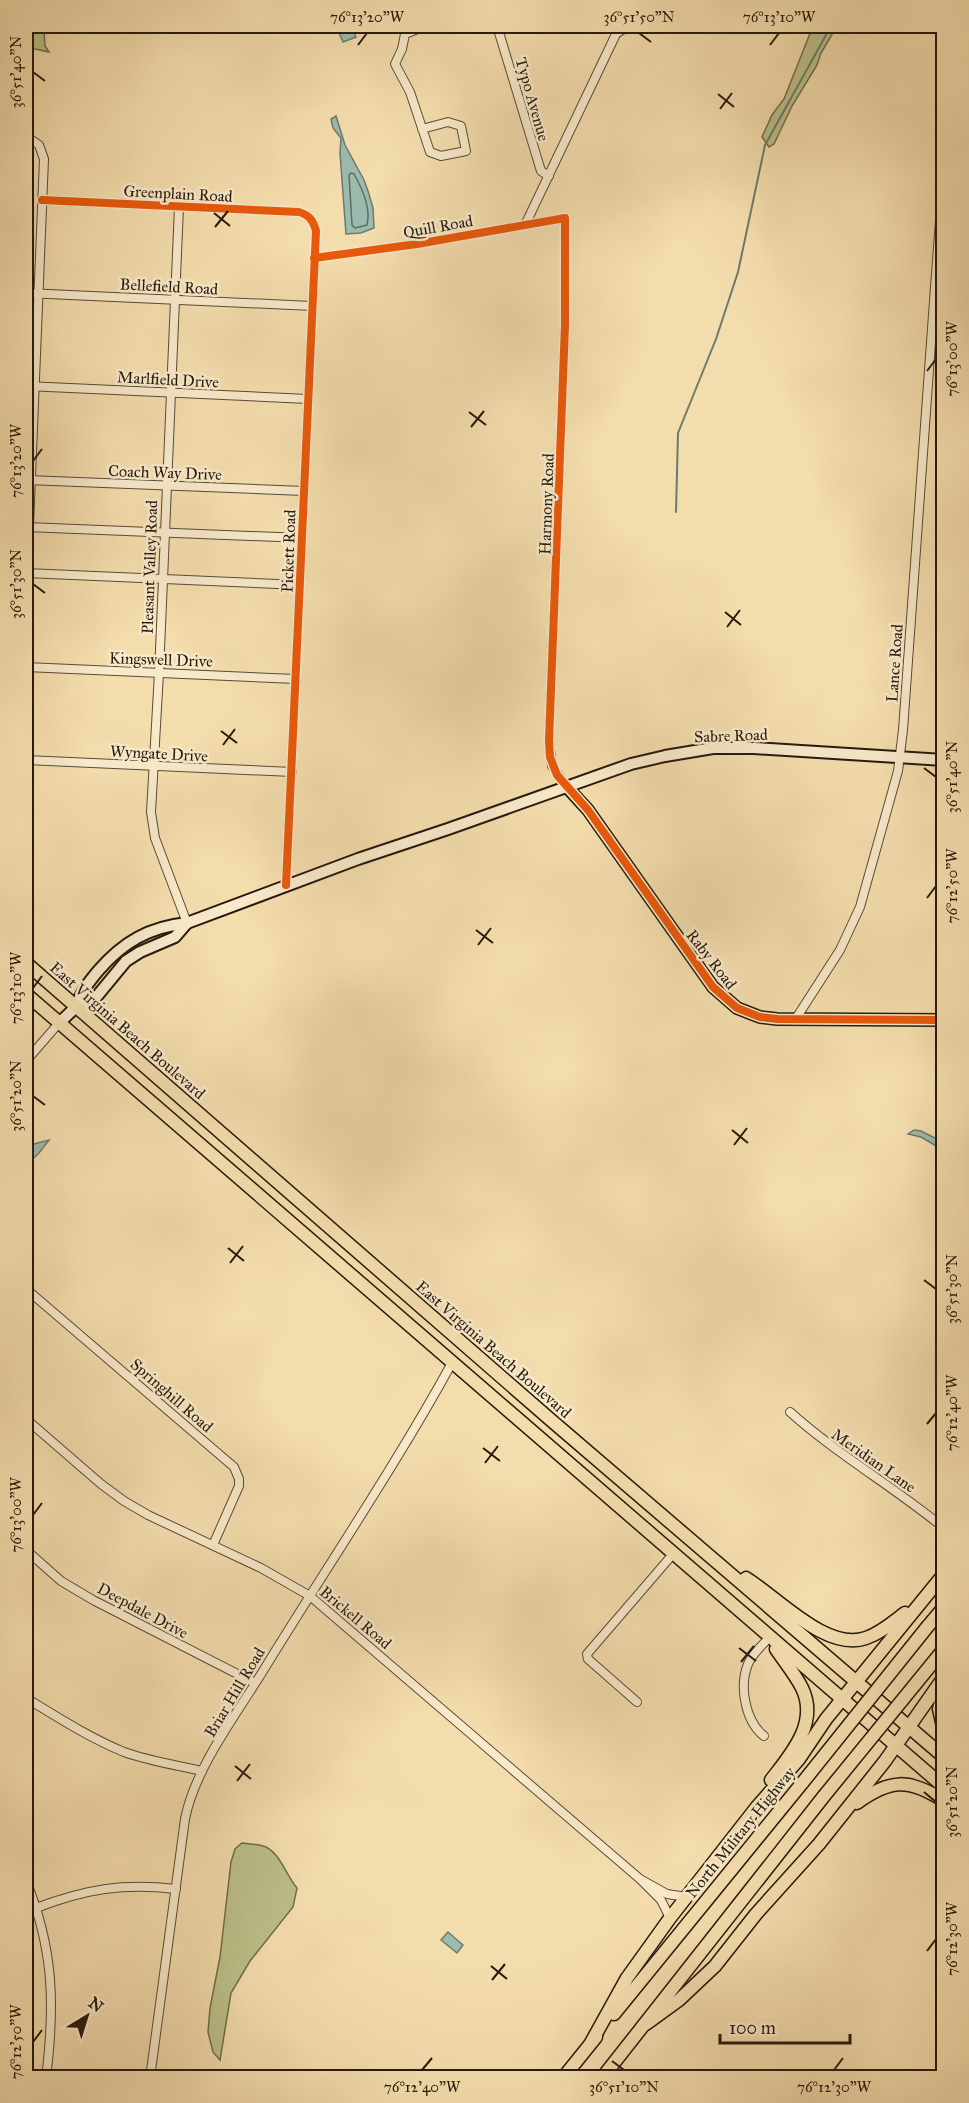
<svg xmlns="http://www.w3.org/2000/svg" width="969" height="2103" viewBox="0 0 969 2103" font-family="'IM FELL Great Primer',serif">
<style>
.green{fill:#bcc089;stroke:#716c4a;stroke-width:1.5}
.water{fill:#9cbbaf;stroke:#6d7a6e;stroke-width:1.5}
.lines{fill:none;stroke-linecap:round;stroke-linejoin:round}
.shore{stroke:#616a5e;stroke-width:1.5}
.stream{stroke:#6d7a6e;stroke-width:2}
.street-casing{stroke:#5a4a34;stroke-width:10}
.secondary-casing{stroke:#26190c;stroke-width:14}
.primary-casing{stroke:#26190c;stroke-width:15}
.street{stroke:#f8e9ca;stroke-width:8}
.secondary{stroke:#f8e9ca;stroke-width:10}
.primary{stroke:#f4ddad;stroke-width:12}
.primary-bridge-casing{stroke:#26190c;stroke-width:15;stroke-linecap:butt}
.primary-bridge{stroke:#f4ddad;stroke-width:12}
.cycleway-casing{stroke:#f8e9ca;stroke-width:11}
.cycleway{stroke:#e8590c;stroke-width:8}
.ticks{fill:none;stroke:#26190c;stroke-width:2}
.labels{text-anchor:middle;stroke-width:5;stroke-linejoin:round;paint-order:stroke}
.street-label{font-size:16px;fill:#26190c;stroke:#f8e9ca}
.neatline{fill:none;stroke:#26190c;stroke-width:2}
.ticks-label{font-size:15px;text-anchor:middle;fill:#26190c}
</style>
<rect width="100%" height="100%" fill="#f4ddad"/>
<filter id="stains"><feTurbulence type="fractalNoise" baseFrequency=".00333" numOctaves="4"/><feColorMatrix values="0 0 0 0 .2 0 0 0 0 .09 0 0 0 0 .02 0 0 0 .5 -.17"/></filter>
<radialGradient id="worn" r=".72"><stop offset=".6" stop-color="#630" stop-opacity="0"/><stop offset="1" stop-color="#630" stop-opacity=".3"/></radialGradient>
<g class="green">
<polygon points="26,26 52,26 44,31 45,46 49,52 26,47"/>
<polygon points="813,26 837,26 821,53 817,65 792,106 774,144 769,147 762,137 772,115 784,99"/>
<path d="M242 1843C250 1844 259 1844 266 1847 281 1855 286 1875 297 1888L293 1907 250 1961 231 1993 220 2060 213 2052 208 2032 210 2008 220 1957 231 1862 235 1849Z"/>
</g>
<g class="water">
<polygon points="336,26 351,26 356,37 343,42"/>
<polygon points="336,116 345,145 364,180 368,191 373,208 374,228 361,233 346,234 340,153 341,138 333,128 331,119"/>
<polygon points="914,1130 921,1131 943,1142 943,1150 921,1137 908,1134"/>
<polygon points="49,1140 39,1153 26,1165 26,1146"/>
<polygon points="448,1932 463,1945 457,1953 441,1940"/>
</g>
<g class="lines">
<path class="shore" d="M351 173 354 174C362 188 371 209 367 225L355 228 352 225 349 175Z"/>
<polyline class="stream" points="676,512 678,433 716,339 738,272 765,145 831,26"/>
<defs>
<g id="street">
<polyline points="497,26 541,171 549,176"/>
<polyline points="422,129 448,122 461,126 466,151 441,156 430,152 410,92 395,64 402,49 405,34 425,26"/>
<polyline points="26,136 39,145 44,159 26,599"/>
<polyline points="944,167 935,287 944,287"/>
<path d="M42 200 299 212C309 215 313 220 316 231L286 885"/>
<polyline points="179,207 159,673 151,812 155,838 187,923"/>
<polyline points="526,223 616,34 625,28 638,26"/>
<polyline points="314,258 417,244 565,218 565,325 549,741 552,766 566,786"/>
<polyline points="26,293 312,306"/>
<polyline points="26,386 308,399"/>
<polyline points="27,480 304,491"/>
<polyline points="26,527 302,538"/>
<polyline points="26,573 300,585"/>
<polyline points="26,667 296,679"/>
<polyline points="26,760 292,772"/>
<polyline points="795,1020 840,950 860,907 898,771 903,730 935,287"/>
<polyline points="26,1061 59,1023"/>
<polyline points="26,1290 32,1294 234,1467 239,1479 239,1486 213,1545"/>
<path d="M790 1412C838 1455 894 1487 944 1528"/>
<polyline points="26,1419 101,1484 124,1501 148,1515 261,1568 310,1596 640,1879"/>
<polyline points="26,1550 61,1581 93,1600 255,1683"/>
<path d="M26 1698C57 1717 90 1738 124 1752 149 1761 176 1765 202 1771"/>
<polyline points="637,1702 588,1659 587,1654 673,1554"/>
<path d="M764 1736C745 1721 739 1686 748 1664 752 1654 761 1646 769 1638"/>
<path d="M26 1881C54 1949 55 2006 46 2078"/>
<path d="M36 1908C86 1889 122 1883 176 1889"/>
<polyline points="670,1918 661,1900 640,1879 667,1894 687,1897"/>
<path d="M150 2078 185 1819C195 1768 236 1715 263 1671 326 1568 395 1467 453 1361"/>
</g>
<g id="secondary">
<polyline points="566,786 588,810 713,987 737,1008 760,1017 777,1019 944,1020"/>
<path d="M76 1007C81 992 88 983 98 971 123 942 149 927 187 923L358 859 448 829 631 764 665 756 713 748H754L944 760"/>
<polyline points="59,1023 76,1007 93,1001 126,961 140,952 175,937 187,923"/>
</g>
<g id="primary">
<polyline points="26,963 552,1421 944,1757"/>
<polyline points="26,994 944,1787"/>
<path d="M746 1578C778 1598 827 1652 866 1638 881 1633 893 1622 905 1613"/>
<polyline points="928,1626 944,1607"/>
<polyline points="944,1690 939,1709 944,1731"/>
<path d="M771 1780C791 1754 819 1723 802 1688 795 1674 784 1661 776 1649"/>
<path d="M857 1803C890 1779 909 1778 944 1801"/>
<polyline points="614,2014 803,1782"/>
<polyline points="646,2024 679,2000 715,1966 756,1914 819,1844 885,1761 944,1677"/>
<polyline points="592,2041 627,1978 670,1918 756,1808 799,1759 826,1719 944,1574"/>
<polyline points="563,2078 596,2037"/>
<polyline points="602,2078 824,1796"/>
</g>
</defs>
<use href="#street" class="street-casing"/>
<use href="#secondary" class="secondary-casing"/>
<use href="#primary" class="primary-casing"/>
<use href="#street" class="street"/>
<use href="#secondary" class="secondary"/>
<use href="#primary" class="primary"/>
<defs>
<g id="primary-bridge">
<polyline points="803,1782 928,1626"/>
<polyline points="824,1796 944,1649"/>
</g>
</defs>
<use href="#primary-bridge" class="primary-bridge-casing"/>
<use href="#primary-bridge" class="primary-bridge"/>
<defs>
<g id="cycleway">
<path d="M42 200 299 212C309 215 313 220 316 231L286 885"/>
<polyline points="314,258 417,244 565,218 565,325 549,741 550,757 557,775 588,810 713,987 737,1008 760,1017 777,1019 944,1020"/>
</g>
</defs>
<use href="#cycleway" class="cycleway-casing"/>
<use href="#cycleway" class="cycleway"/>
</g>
<path class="ticks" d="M639 33 651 42M358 45 367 33M770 45 779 33M33 72 45 81M718 94 734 107M720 109 732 93M214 213 230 226M215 227 228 211M927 371 936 359M469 412 486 425M471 427 484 411M33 461 42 449M33 584 45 593M725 612 741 625M727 627 740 610M221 731 237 743M223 745 235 729M924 768 936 777M927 898 936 886M476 930 493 943M478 945 491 928M33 988 42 976M33 1096 45 1105M732 1130 748 1143M734 1145 747 1128M228 1248 244 1261M230 1263 243 1246M924 1280 936 1289M927 1424 936 1413M483 1448 500 1461M485 1463 498 1446M33 1515 42 1503M739 1648 756 1661M741 1662 754 1646M235 1766 251 1779M237 1781 250 1764M924 1792 936 1802M927 1951 936 1939M491 1966 507 1979M492 1980 505 1964M33 2042 42 2030M612 2061 624 2070M422 2070 432 2058M834 2070 843 2058"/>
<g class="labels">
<g class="street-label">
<text transform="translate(533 99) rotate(74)" y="6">Typo Avenue</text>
<text transform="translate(178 193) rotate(3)" y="6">Greenplain Road</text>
<text transform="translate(438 226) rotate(-10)" y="6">Quill Road</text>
<text transform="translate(169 286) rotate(3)" y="6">Bellefield Road</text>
<text transform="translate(168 379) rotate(3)" y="6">Marlfield Drive</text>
<text transform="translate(165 472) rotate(2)" y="6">Coach Way Drive</text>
<text transform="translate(546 504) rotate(-88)" y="6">Harmony Road</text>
<text transform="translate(288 551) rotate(-88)" y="6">Pickett Road</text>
<text transform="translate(149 567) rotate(-88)" y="6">Pleasant Valley Road</text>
<text transform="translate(161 659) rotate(2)" y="6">Kingswell Drive</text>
<text transform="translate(894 663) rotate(-86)" y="6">Lance Road</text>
<text transform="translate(731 735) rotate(-2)" y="6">Sabre Road</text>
<text transform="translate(159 753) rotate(3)" y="6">Wyngate Drive</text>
<text transform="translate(712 959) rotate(52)" y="6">Raby Road</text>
<text transform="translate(128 1030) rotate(41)" y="6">East Virginia Beach Boulevard</text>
<text transform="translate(494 1349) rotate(41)" y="6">East Virginia Beach Boulevard</text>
<text transform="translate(172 1395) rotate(41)" y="6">Springhill Road</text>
<text transform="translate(874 1460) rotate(35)" y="6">Meridian Lane</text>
<text transform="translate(143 1610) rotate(28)" y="6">Deepdale Drive</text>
<text transform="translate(356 1617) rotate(40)" y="6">Brickell Road</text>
<text transform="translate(234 1692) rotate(-59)" y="6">Briar Hill Road</text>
<text transform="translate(740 1832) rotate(-51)" y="6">North Military Highway</text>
</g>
</g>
<rect width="969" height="2103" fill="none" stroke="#f4ddad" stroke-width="66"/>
<g transform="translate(87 2016) rotate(38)" stroke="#f8e9ca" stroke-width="4.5" paint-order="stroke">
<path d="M0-4.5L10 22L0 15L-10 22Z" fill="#26190c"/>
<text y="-9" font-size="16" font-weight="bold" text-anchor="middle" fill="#26190c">N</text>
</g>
<path d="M720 2034v9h130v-9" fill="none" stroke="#26190c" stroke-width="3"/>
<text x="729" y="2034" font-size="18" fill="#26190c" stroke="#f8e9ca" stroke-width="4.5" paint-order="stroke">100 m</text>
<rect x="33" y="33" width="903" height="2037" class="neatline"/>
<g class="ticks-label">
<text x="367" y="22">76°13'20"W</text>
<text x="639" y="22">36°51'50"N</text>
<text x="779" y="22">76°13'10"W</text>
<text transform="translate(16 72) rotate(-90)" y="5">36°51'40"N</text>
<text transform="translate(952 359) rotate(-90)" y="5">76°13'00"W</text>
<text transform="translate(16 461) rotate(-90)" y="5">76°13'20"W</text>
<text transform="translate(16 584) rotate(-90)" y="5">36°51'30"N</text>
<text transform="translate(952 777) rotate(-90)" y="5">36°51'40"N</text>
<text transform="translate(952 886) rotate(-90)" y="5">76°12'50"W</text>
<text transform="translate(16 988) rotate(-90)" y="5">76°13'10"W</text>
<text transform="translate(16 1096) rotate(-90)" y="5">36°51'20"N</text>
<text transform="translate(952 1289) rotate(-90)" y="5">36°51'30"N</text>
<text transform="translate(952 1413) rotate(-90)" y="5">76°12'40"W</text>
<text transform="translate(16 1515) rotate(-90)" y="5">76°13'00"W</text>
<text transform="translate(952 1802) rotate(-90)" y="5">36°51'20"N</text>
<text transform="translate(952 1939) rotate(-90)" y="5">76°12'30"W</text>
<text transform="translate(16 2042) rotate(-90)" y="5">76°12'50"W</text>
<text x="422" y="2092">76°12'40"W</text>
<text x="624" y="2092">36°51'10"N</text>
<text x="834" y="2092">76°12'30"W</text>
</g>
<rect width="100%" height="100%" filter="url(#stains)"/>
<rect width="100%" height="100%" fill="url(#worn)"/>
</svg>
